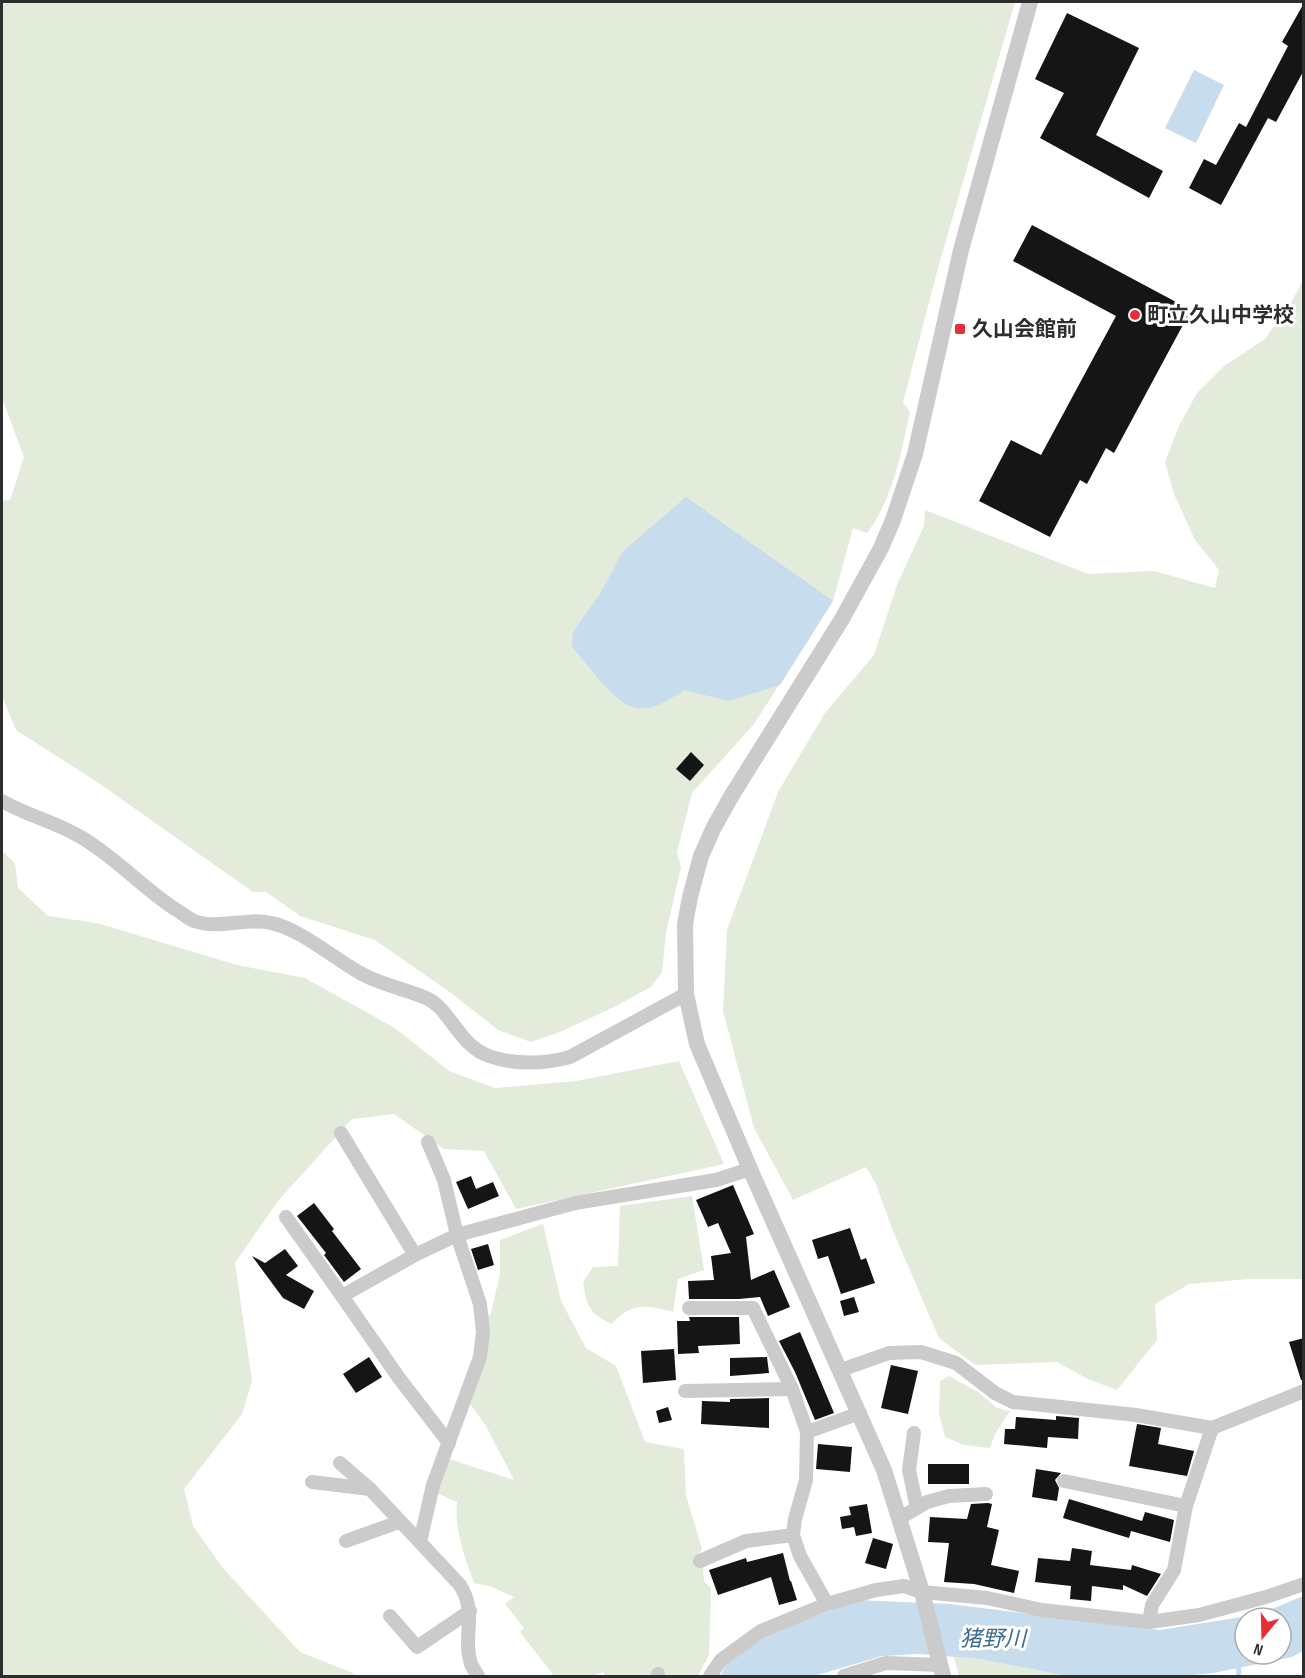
<svg xmlns="http://www.w3.org/2000/svg" width="1305" height="1678" viewBox="0 0 1305 1678" font-family="'Sofia Sans Condensed','Noto Sans JP',sans-serif">
<style>
.green{fill:#e3ebdb}
.water{fill:#c7dcec;fill-rule:evenodd}
.lines{fill:none;stroke-linecap:round;stroke-linejoin:round}
.stream{stroke:#c7dcec;stroke-width:5}
.building{fill:#151515}
.minor{stroke:#cbcbcb;stroke-width:14}
.tertiary{stroke:#cbcbcb;stroke-width:16}
.poi-dot{fill:#e62f34;stroke:#fff;stroke-width:2}
.labels{text-anchor:middle;stroke-width:6;stroke-linejoin:round;paint-order:stroke}
.poi-label{font-size:21px;font-weight:bold;fill:#2e2e2e;stroke:#fff;text-anchor:start}
.water-label{font-size:22px;font-style:italic;fill:#3c6b90;stroke:#fff}
</style>
<rect width="100%" height="100%" fill="#fff"/>
<g class="green">
<path d="M2 2H1015L938 268 903 402 910 412C901 453 893 499 867 533L853 528 833 601 754 724 692 793 677 852 681 867 666 933 662 972 651 987 612 1008 560 1032 531 1042 498 1030 451 993 375 940 300 916 266 892H253L100 784 16 730 2 696V501L10 500 24 457 2 398Z"/>
<polygon points="1303,280 1303,1279 1249,1279 1189,1284 1155,1304 1157,1340 1117,1390 1088,1379 1057,1362 975,1365 939,1338 891,1226 876,1184 866,1167 793,1200 754,1128 723,1011 727,930 778,792 825,713 874,655 897,585 924,526 925,510 1088,574 1154,571 1215,588 1219,570 1195,540 1174,494 1165,462 1179,426 1197,393 1224,366 1265,339 1291,303"/>
<polygon points="2,851 15,863 18,888 48,916 97,923 237,965 305,978 395,1028 449,1071 495,1088 576,1081 679,1061 724,1164 516,1209 484,1151 444,1149 394,1114 352,1119 278,1201 235,1263 252,1381 242,1414 184,1489 193,1526 222,1567 300,1652 353,1673 354,1676 2,1676"/>
<path d="M692 1196 704 1270 678 1279 673 1312C647 1305 631 1302 612 1324 589 1314 587 1306 583 1282L593 1267 618 1266 620 1206Z"/>
<path d="M543 1224 561 1301 586 1348 616 1366 645 1442 684 1449 686 1496 702 1549 694 1562 703 1565 704 1581 711 1588 709 1655 698 1676H606L603 1672 591 1676H554L520 1632 524 1628 505 1604 514 1597 492 1587 474 1583C465 1557 454 1530 457 1502L432 1491 449 1459 514 1480 486 1426 468 1401 478 1326 491 1313 500 1274V1240Z"/>
<polygon points="949,1376 978,1392 997,1408 1010,1411 995,1434 990,1448 964,1445 945,1437 939,1414 940,1381"/>
<polygon points="954,1657 980,1659 1067,1676 959,1676"/>
</g>
<g class="water">
<polygon points="1194,70 1224,85 1196,143 1165,128"/>
<path d="M686 497 833 601 780 685 729 701 684 690C670 700 650 713 632 707 613 701 586 662 572 647L573 632 600 594 623 551Z"/>
<path d="M1303 1596V1651L1292 1657 1214 1673 1182 1676H1067L980 1659 918 1654 882 1656 814 1676H720L730 1658 771 1633 858 1600 950 1604 1160 1630 1260 1614ZM1245 1618H1281V1654H1245Z"/>
</g>
<g class="lines">
<polyline class="stream" points="1238,1663 1239,1676"/>
</g>
<g class="building">
<polygon points="1304,3 1304,70 1276,122 1268,118 1221,205 1189,188 1204,159 1216,165 1239,123 1246,127 1288,46 1282,42"/>
<polygon points="1067,13 1139,48 1096,135 1163,171 1149,198 1040,138 1064,93 1035,79"/>
<polygon points="1032,225 1191,310 1114,453 1106,448 1087,484 1080,480 1050,537 979,501 1011,440 1041,455 1116,316 1013,261"/>
<polygon points="691,752 704,765 690,781 676,769"/>
<polygon points="471,1176 476,1189 493,1182 499,1196 468,1209 456,1182"/>
<polygon points="733,1185 754,1234 746,1237 751,1280 774,1270 790,1307 768,1316 760,1297 739,1299 689,1299 688,1281 714,1280 711,1256 731,1253 718,1223 708,1227 696,1200"/>
<polygon points="314,1203 334,1229 332,1231 361,1269 344,1282 324,1255 326,1253 297,1216"/>
<polygon points="850,1228 861,1260 866,1258 875,1283 841,1294 828,1256 818,1259 812,1240"/>
<polygon points="488,1244 494,1265 478,1270 471,1249"/>
<polygon points="285,1249 298,1266 286,1275 314,1291 304,1309 283,1298 252,1256 265,1263"/>
<polygon points="854,1297 859,1312 844,1316 840,1301"/>
<polygon points="689,1317 739,1317 740,1344 698,1346 699,1353 678,1354 677,1321 690,1321"/>
<polygon points="800,1332 834,1413 815,1420 795,1372 779,1341"/>
<polygon points="1304,1338 1304,1380 1301,1380 1289,1342"/>
<polygon points="674,1349 676,1380 643,1383 641,1351"/>
<polygon points="369,1357 382,1377 356,1393 343,1374"/>
<polygon points="767,1357 769,1373 730,1376 730,1358"/>
<polygon points="891,1365 918,1371 908,1414 881,1408"/>
<polygon points="769,1398 769,1428 701,1424 702,1401 730,1402 730,1399"/>
<polygon points="668,1407 672,1420 659,1423 656,1411"/>
<polygon points="1056,1416 1079,1418 1078,1439 1048,1437 1047,1448 1004,1444 1005,1429 1015,1429 1016,1417 1056,1420"/>
<polygon points="1137,1424 1161,1428 1158,1444 1194,1451 1187,1476 1129,1466"/>
<polygon points="818,1444 852,1447 850,1472 816,1469"/>
<rect x="928" y="1464" width="41" height="20"/>
<polygon points="1036,1469 1061,1473 1055,1480 1059,1488 1057,1501 1032,1497"/>
<polygon points="1069,1499 1142,1521 1145,1512 1174,1520 1170,1542 1131,1531 1129,1538 1063,1518"/>
<polygon points="988,1503 992,1504 987,1527 999,1530 991,1565 1019,1571 1014,1593 974,1584 944,1582 949,1543 928,1542 930,1517 967,1519 971,1504"/>
<polygon points="867,1504 872,1533 856,1536 854,1527 842,1529 840,1517 851,1515 849,1507"/>
<polygon points="873,1538 893,1544 886,1569 865,1563"/>
<polygon points="1072,1548 1092,1551 1090,1565 1131,1570 1132,1565 1161,1574 1147,1596 1123,1585 1123,1590 1092,1586 1091,1601 1070,1599 1071,1586 1035,1582 1038,1558 1070,1561"/>
<polygon points="783,1553 790,1581 791,1581 797,1600 779,1605 771,1577 718,1595 709,1570 746,1558 747,1562"/>
</g>
<g class="lines">
<g class="minor">
<path d="M2 801C28 816 59 823 84 839 117 859 143 888 175 909 181 912 187 918 194 921 220 930 245 917 271 923 299 928 336 960 362 974 382 985 405 989 426 998 450 1008 458 1045 489 1056 513 1065 546 1064 570 1057L686 994"/>
<polyline points="341,1133 415,1255"/>
<polyline points="286,1217 342,1296"/>
<polyline points="689,1308 753,1308 792,1389 807,1432 806,1480 795,1519 793,1535 800,1556 827,1604"/>
<polyline points="841,1370 889,1353 921,1352 956,1363 995,1393 1013,1402 1136,1415 1212,1428 1304,1391"/>
<polyline points="685,1391 792,1389"/>
<polyline points="807,1432 860,1413"/>
<polyline points="914,1433 909,1470 917,1508"/>
<polyline points="449,1443 399,1378 342,1296 415,1255 457,1235 575,1203 716,1180 750,1169"/>
<path d="M340 1463 370 1489 460 1585C478 1614 462 1636 471 1664 473 1668 476 1673 478 1676"/>
<polyline points="1064,1481 1186,1506"/>
<polyline points="312,1482 370,1489"/>
<polyline points="900,1518 927,1502 949,1496 986,1494"/>
<polyline points="346,1541 399,1522"/>
<polyline points="420,1542 433,1485 480,1357 483,1332 480,1304 457,1235 444,1180 428,1142"/>
<polyline points="700,1561 746,1541 793,1535"/>
<polyline points="390,1616 417,1647 470,1611"/>
<polyline points="1149,1622 1152,1605 1174,1570 1186,1506 1212,1428"/>
<polyline points="658,1674 658,1676"/>
<polyline points="710,1676 721,1660 761,1631 827,1604 876,1590 904,1586 922,1592 987,1598 1042,1610 1149,1622 1199,1615 1266,1597 1304,1584"/>
<polyline points="844,1676 886,1663 940,1665"/>
</g>
<polyline class="tertiary" points="943,1676 922,1592 884,1470 750,1169 697,1044 686,994 685,924 690,897 701,856 714,827 732,795 842,619 881,548 893,520 915,454 961,250 1030,2"/>
</g>
<g class="poi-dot">
<circle cx="1135" cy="315" r="6"/>
<rect x="954" y="323" width="12" height="12" rx="3"/>
</g>
<g class="labels">
<g class="poi-label">
<text x="1147" y="322">町立久山中学校</text>
<text x="972" y="336">久山会館前</text>
</g>
<g class="water-label">
<text x="993" y="1646">猪野川</text>
</g>
</g>
<rect width="1305" height="1678" fill="none" stroke="#2e2e2e" stroke-width="6"/>
<g transform="translate(1263 1636) rotate(199)"><circle r="28" fill="#ffffff" stroke="#ababab" stroke-width="1.5"/>
<path d="M0-4.5L10 22L0 15L-10 22Z" fill="#e62f34"/>
<text y="-9" font-size="16" font-weight="bold" text-anchor="middle" fill="#2e2e2e">N</text>
</g>
</svg>
